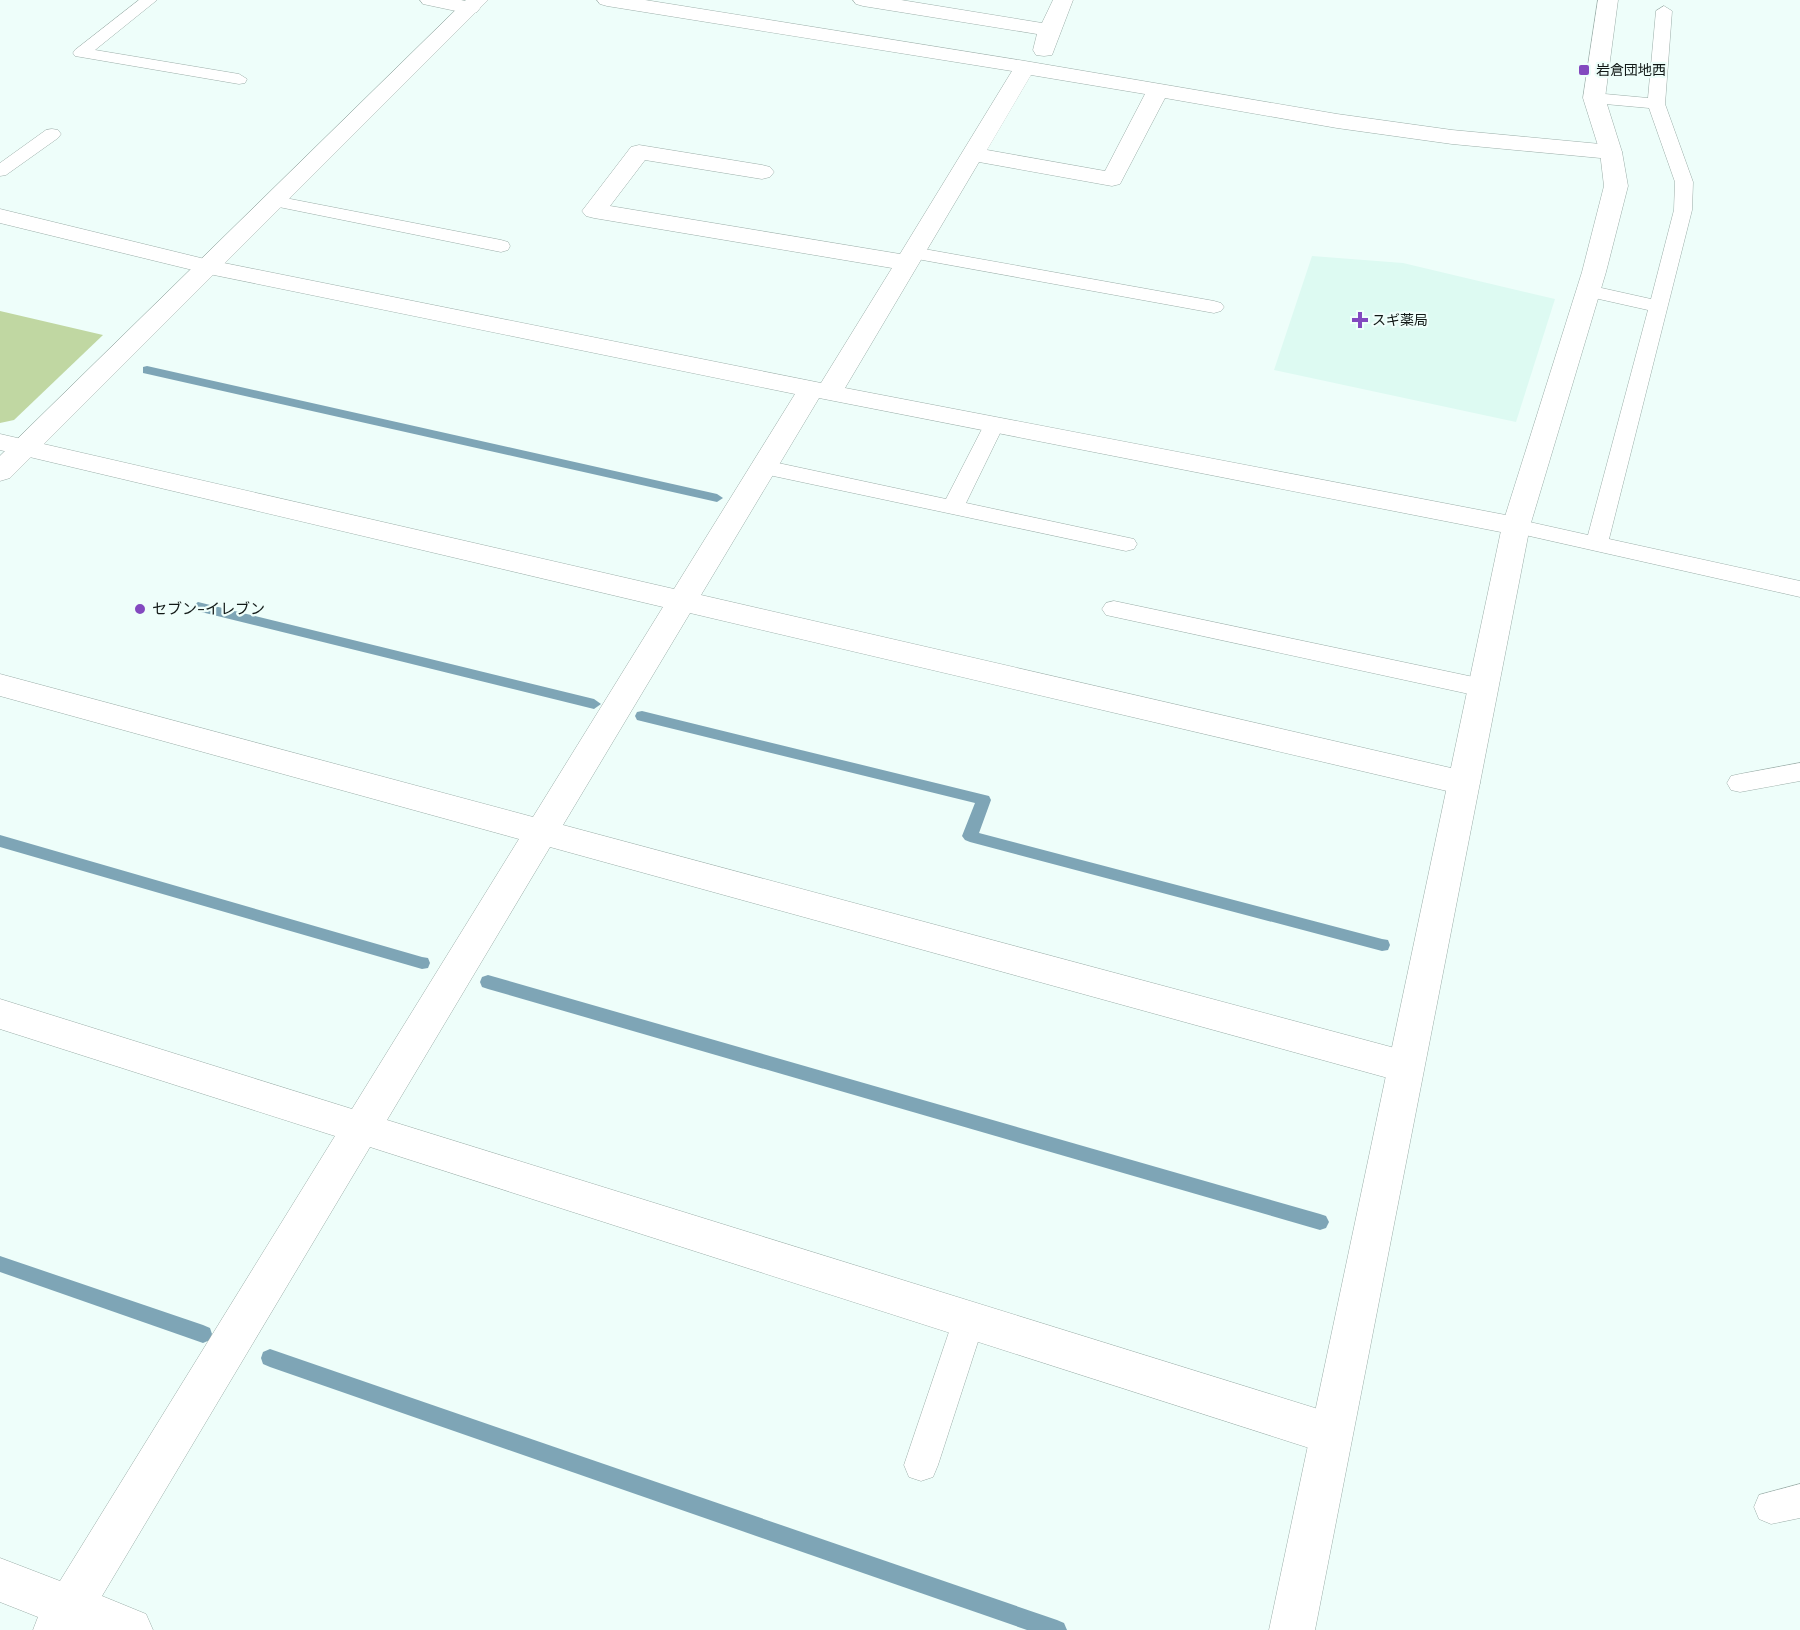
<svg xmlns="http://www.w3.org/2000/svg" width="1800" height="1630" viewBox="0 0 1800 1630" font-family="'DM Sans','Noto Sans JP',sans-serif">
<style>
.built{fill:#ddfaf2}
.green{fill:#c0d7a2}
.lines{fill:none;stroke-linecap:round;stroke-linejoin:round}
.stream{fill:#7ea5b6;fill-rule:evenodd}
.service-casing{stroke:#9caea9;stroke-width:1}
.minor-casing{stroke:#9caea9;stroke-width:1}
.tertiary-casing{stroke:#9caea9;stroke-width:1}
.service{fill:#fff;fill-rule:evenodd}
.minor{fill:#fff;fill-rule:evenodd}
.tertiary{fill:#fff;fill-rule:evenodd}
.poi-dot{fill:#8349bf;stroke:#eefefa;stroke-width:2}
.labels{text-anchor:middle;stroke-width:4.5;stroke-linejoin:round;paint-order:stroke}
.far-poi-label{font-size:14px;fill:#111816;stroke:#eefefa;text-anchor:start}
.poi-label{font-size:15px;fill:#111816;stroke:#eefefa;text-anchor:start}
</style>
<rect width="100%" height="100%" fill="#eefefa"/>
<polygon class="built" points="1312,256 1403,263 1555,299 1516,422 1274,370"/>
<polygon class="green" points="0,311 103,335 14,420 0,423"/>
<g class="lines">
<g class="stream">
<polygon points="147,366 717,494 723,498 717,502 143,373 143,367"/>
<polygon points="198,602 594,699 601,704 594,709 193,610 191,607"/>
<polygon points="642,711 989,796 991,800 979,833 1382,939 1388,940 1390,945 1388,950 1382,951 970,842 965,840 962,836 975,803 637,720 635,716 637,712"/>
<polygon points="0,835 422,957 428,958 430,963 428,968 422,969 0,847"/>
<polygon points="488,975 1320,1214 1326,1216 1329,1222 1326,1228 1320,1230 488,989 482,987 480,982 482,977"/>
<polygon points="0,1256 203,1325 210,1328 212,1334 210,1340 203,1343 0,1272"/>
<polygon points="270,1349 1057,1620 1064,1623 1067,1630 1027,1630 270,1367 263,1364 261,1358 263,1352"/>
</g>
<defs>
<g id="service">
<polygon points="139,0 157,0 95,50 239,74 247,79 245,83 239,84 75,56 73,53 75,50"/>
<polygon points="1664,6 1672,11 1665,104 1693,182 1692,210 1609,539 1800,581 1800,597 1516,533 1508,531 1505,526 1508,521 1516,519 1588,535 1648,310 1581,295 1578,291 1581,287 1588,285 1651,299 1674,210 1675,182 1649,108 1594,103 1588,102 1586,98 1588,94 1594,93 1648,98 1656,11"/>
<polygon points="52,129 58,130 61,134 58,138 6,175 0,176 0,163 46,130"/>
<polygon points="275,196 501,240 508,242 510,246 508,250 501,252 269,205 266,201 269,197"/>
<polygon points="913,247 1214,301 1221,303 1224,307 1221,311 1214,313 906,257 904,253 906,249"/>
<polygon points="994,419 1001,420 1004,425 966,503 1134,539 1137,544 1134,549 1126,551 764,474 756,472 753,467 756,462 764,460 946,499 984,425 987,420"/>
<polygon points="1114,601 1483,679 1491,682 1495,688 1491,694 1483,697 1106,615 1102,609 1106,603"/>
<polygon points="1800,763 1800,781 1740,792 1731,790 1727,783 1731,776 1740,774"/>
<polygon points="969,1305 980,1310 985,1320 938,1465 933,1477 921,1481 909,1477 904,1465 953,1320 958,1310"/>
<polygon points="1800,1484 1800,1518 1771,1524 1759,1519 1754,1507 1759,1495"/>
</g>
<g id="minor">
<polygon points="420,0 461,0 477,4 480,8 477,12 470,14 423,4"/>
<path d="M597 0H645L1025 61 1337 114 1452 130 1611 145 1619 147 1622 152 1619 157 1611 159 1452 144 1337 128 1165 98 1120 184 1112 186 979 162 845 388 1516 517 1526 519 1530 526 1526 533 1516 535 819 398 701 595 1464 771 1475 774 1480 783 1475 792 1464 795 690 613 563 825 1406 1051 1419 1056 1424 1067 1419 1078 1406 1083 550 847 387 1120 1331 1413 1346 1419 1352 1434 1346 1449 1331 1455 370 1147 102 1596 146 1614 153 1630H33L38 1617 0 1602V1558L60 1581 335 1136 0 1029V999L352 1109 519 839 0 696V674L533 817 663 607 0 450V434L674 589 795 394 209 274 0 223V209L209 260 821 383 892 268 594 218 586 216 582 211 631 147 639 145 762 165 770 167 774 172 770 177 762 179 645 160 610 206 900 254 1012 71 607 6 600 4ZM1031 75 1145 94 1105 171 987 150Z"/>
<polygon points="853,0 901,0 1042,23 1053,0 1073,0 1052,55 1044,56 1036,55 1033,50 1037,34 863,6 856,4"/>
</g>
<g id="tertiary">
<polygon points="466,0 488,0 10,478 0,481 0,456"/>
<polygon points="1598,0 1618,0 1605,98 1622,152 1628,186 1606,272 1530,526 1315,1630 1269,1630 1502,526 1582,272 1604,186 1600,152 1583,98"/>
</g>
</defs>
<use href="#service" class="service-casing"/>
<use href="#minor" class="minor-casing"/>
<use href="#tertiary" class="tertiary-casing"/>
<use href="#service" class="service"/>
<use href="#minor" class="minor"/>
<use href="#tertiary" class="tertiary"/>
</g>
<g class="poi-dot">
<rect x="1578" y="64" width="12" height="12" rx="3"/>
<path d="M1357 311h6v6h6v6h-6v6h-6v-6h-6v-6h6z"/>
<circle cx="140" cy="609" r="6"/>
</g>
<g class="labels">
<g class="far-poi-label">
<text x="1596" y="75">岩倉団地西</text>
<text x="1372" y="325">スギ薬局</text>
</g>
<g class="poi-label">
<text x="152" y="614">セブン-イレブン</text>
</g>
</g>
</svg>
